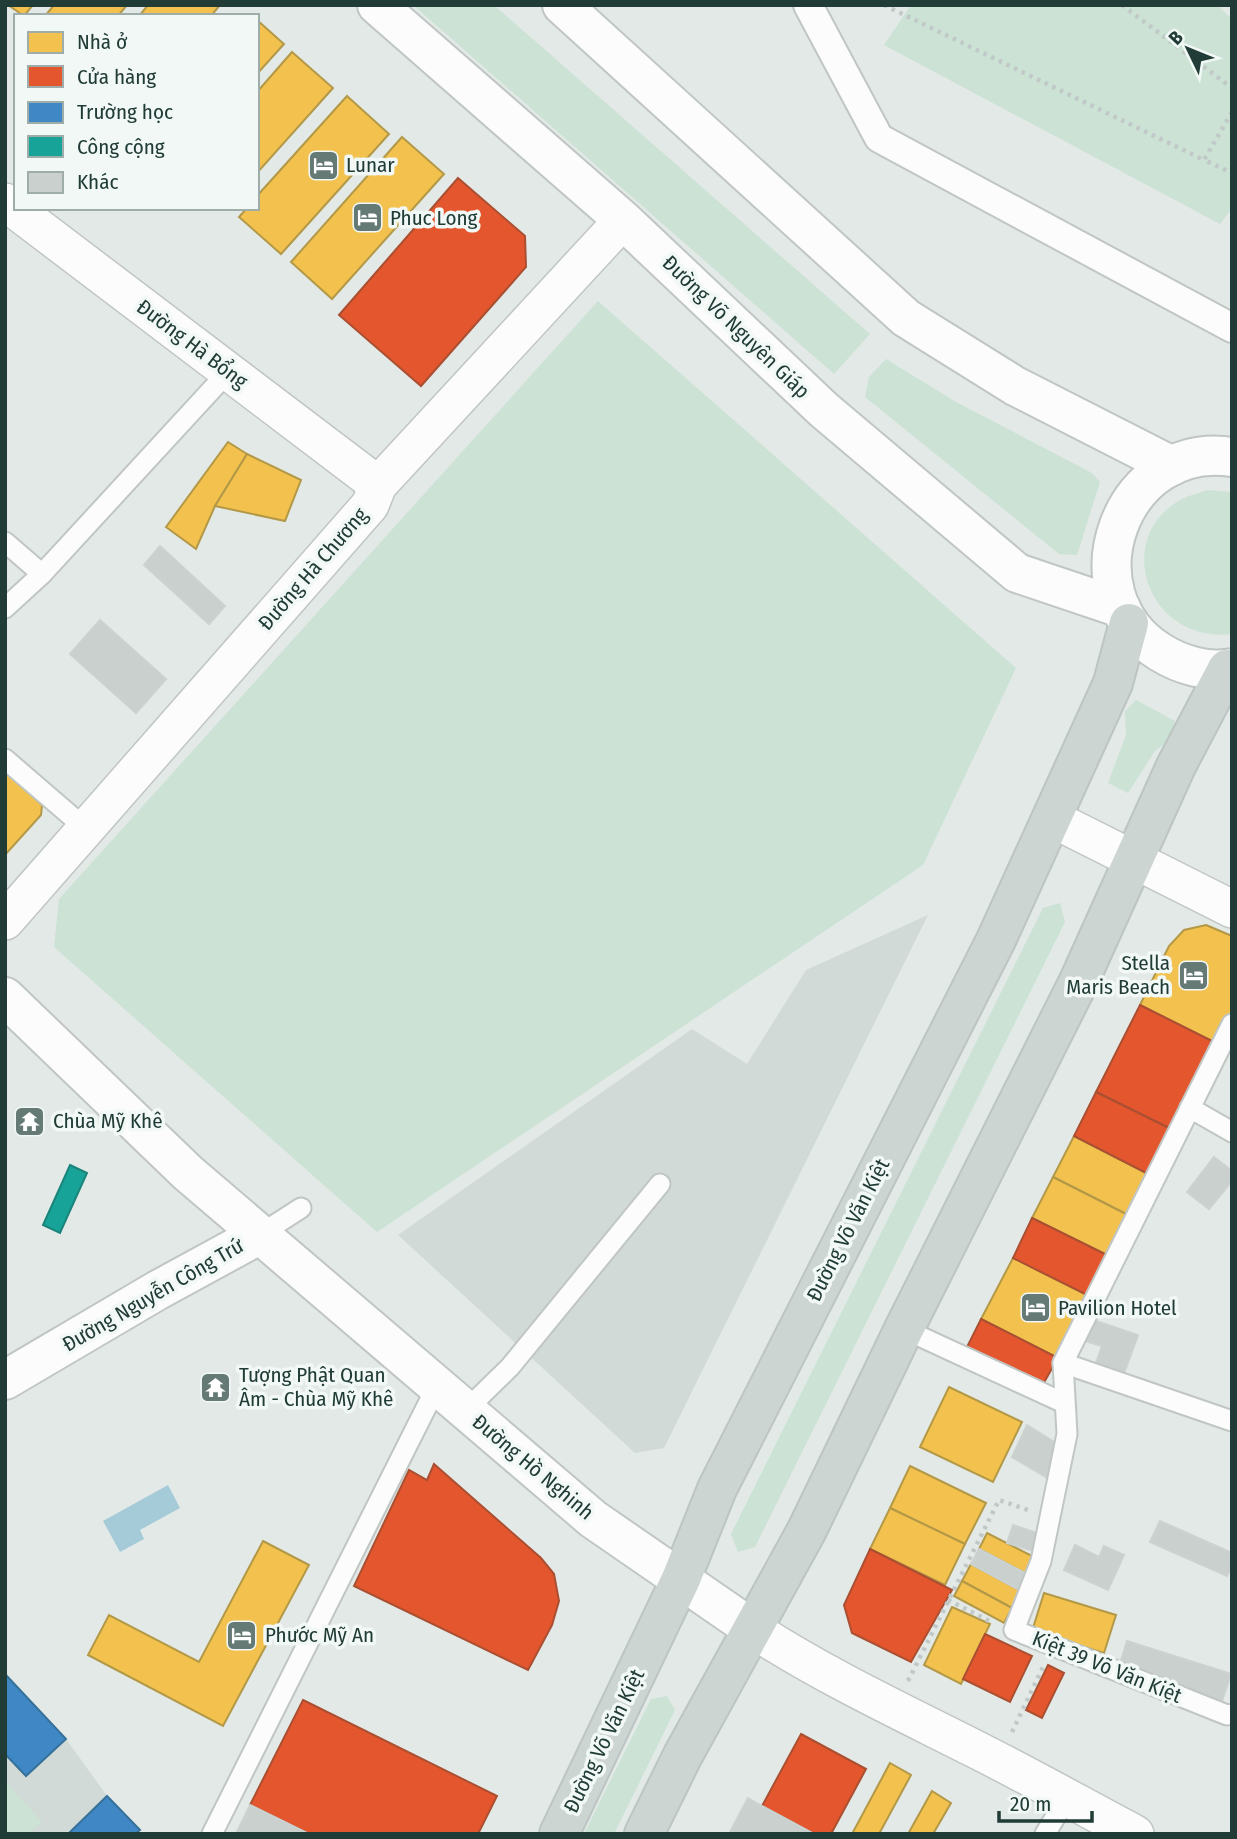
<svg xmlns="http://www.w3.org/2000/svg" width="1237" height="1839" viewBox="0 0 1237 1839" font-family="'Fira Sans Condensed',sans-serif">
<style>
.built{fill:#d1dad7}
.green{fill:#cce2d5}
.water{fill:#a4cbd7}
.homes{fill:#f2c14e;stroke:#b39947;stroke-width:2}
.shops{fill:#e4572e;stroke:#aa4f31;stroke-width:2}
.schools{fill:#3f88c5;stroke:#36719a;stroke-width:2}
.public{fill:#17a398;stroke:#1a847b;stroke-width:2}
.building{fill:#cad0ce;stroke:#ccd2d0;stroke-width:2}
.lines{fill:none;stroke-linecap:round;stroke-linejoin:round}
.service-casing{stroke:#c0c6c4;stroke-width:23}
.pedestrian-casing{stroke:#c0c6c4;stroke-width:32}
.minor-casing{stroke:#c0c6c4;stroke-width:40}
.tertiary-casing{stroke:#c0c6c4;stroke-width:42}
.secondary-casing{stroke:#bfc6c4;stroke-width:42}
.primary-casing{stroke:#bcc5c3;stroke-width:42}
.path{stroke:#c0c9c7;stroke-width:4.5;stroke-dasharray:3.5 5;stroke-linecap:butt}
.service{stroke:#fbfcfb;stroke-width:19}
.pedestrian{stroke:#fbfcfb;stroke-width:28}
.minor{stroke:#fbfcfb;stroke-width:37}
.tertiary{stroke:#fbfcfb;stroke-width:38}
.secondary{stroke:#fbfcfb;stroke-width:38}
.primary{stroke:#cdd5d3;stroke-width:38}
.labels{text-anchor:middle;stroke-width:7;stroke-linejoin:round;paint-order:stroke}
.poi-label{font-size:21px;fill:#213c37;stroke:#f1f8f5;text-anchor:start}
.street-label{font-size:21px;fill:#213c37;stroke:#f1f8f5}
</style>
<rect width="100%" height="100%" fill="#e3e9e7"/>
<g class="built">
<polygon points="928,915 664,1448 635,1453 398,1235 692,1029 747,1064 806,970"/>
<polygon points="5,1674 66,1739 107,1796 140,1830 135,1834 5,1834"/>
</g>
<g class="green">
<polygon points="413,5 494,5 870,334 834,374"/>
<polygon points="911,5 1217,5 1232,19 1232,208 1220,224 884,45"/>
<polygon points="598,301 1016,668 923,865 377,1232 54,947 59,899"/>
<polygon points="886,359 956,402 1092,473 1100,482 1077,555 1059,554 865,397 869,377"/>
<path d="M1208 490 1232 492V634C1147 644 1111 537 1182 499 1190 495 1200 493 1208 490Z"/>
<polygon points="1136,700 1175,721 1176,735 1155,751 1128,793 1108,783 1126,735 1125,711"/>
<polygon points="1060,903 1065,922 755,1547 738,1552 731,1534 1043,908"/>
<polygon points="667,1696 675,1710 614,1834 584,1834 651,1699"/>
<polygon points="5,1781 42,1822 28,1834 5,1834"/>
</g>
<polygon class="water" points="168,1485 180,1508 140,1530 144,1539 120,1552 103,1521"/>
<g class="homes">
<polygon points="8,5 33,5 24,16"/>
<polygon points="54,5 127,5 118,16 45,16"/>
<polygon points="148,5 220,5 211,16 139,16"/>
<polygon points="257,20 284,44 257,74"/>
<polygon points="292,52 333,88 257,173 257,92"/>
<polygon points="347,96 389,134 281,254 239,217 247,208 257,208 257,196"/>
<polygon points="402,137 444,174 332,299 291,262"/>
<polygon points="228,442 247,454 215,506 196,549 166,527"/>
<polygon points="247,454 301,480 285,521 215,506"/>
<polygon points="5,769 42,805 41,815 5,855"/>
<polygon points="1206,925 1232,936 1232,1013 1216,1043 1140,1005 1169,946 1184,930"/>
<polygon points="1074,1136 1150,1175 1130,1216 1053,1177"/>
<polygon points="1053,1177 1130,1216 1109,1256 1032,1218"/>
<polygon points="1013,1258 1089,1296 1058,1358 981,1319"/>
<polygon points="949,1387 1022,1422 993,1482 920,1447"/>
<polygon points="910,1466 986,1503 965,1544 890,1508"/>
<polygon points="890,1508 965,1544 945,1585 870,1549"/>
<polygon points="987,1533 1038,1559 1029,1575 979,1549"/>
<polygon points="263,1541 309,1565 223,1726 88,1655 109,1615 199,1662"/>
<polygon points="971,1564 1021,1591 1012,1608 962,1581"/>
<polygon points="962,1581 1012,1608 1004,1623 954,1596"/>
<polygon points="1044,1593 1116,1615 1104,1653 1032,1631"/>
<polygon points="952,1607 990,1624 961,1684 924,1665"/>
<polygon points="890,1763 911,1775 879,1834 852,1834"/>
<polygon points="932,1791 951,1803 933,1834 908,1834"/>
</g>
<g class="shops">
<polygon points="458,178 525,236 526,267 421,386 339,315"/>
<polygon points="1140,1005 1216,1043 1173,1130 1096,1092"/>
<polygon points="1096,1092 1173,1130 1150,1175 1074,1136"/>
<polygon points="1032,1218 1109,1256 1089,1296 1013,1258"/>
<polygon points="981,1319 1058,1358 1042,1386 966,1349"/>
<polygon points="434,1464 541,1558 554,1574 559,1601 552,1625 528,1670 354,1586 409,1470 427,1480"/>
<polygon points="870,1549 952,1590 911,1662 852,1633 844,1605"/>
<polygon points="985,1634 1032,1656 1010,1702 963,1679"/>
<polygon points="1048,1665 1064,1673 1042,1718 1026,1710"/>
<polygon points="303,1700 497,1796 478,1834 309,1834 250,1805"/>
<polygon points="801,1734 866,1769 831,1834 814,1834 762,1806"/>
</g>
<g class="schools">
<polygon points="5,1674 66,1739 26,1776 5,1754"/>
<polygon points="107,1796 140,1830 135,1834 68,1834"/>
</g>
<polygon class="public" points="70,1165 87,1173 60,1233 43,1225"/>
<g class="building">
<polygon points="160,546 225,606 209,624 144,565"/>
<polygon points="100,620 166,679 136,713 70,654"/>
<polygon points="1214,1157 1232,1171 1232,1181 1209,1209 1187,1192"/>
<polygon points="1090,1319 1138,1335 1122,1379 1094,1369 1102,1346 1082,1340"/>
<polygon points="1027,1425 1059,1445 1049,1479 1012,1457"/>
<polygon points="1160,1521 1232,1553 1232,1565 1227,1576 1150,1542"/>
<polygon points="1013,1525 1043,1535 1037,1552 1007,1543"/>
<polygon points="1075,1545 1099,1557 1104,1546 1124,1555 1108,1590 1064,1570"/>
<polygon points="979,1549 1029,1575 1021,1591 971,1564"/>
<polygon points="1127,1641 1231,1674 1222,1701 1119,1667"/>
<polygon points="748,1798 762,1806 814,1834 729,1834"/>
<polygon points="250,1805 309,1834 236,1834"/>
</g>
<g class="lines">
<defs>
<g id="service">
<polyline points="5,542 42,574"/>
<polyline points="5,608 42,574 228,372"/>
<polyline points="5,759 85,828"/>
<polyline points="1232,1024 1063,1363 1067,1434 1041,1561 1014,1630 1227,1715 1232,1714"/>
<polyline points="1190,1108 1232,1132"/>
<polyline points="259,1235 301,1208"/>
<polyline points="904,1329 1064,1403"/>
<polyline points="1063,1363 1232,1421"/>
<polyline points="466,1410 510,1367 660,1184"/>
<polyline points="212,1834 438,1384"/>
<polyline points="1045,1834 1067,1798"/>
</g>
<polyline id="pedestrian" points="808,5 879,138 1232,328"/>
<g id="minor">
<polyline points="5,202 378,485"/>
<polyline points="1053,819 1232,909"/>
<polyline points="5,921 370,505 378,485 623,220"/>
<path d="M754 1630C825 1676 900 1711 975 1749 1029 1776 1082 1806 1135 1834"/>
</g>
<g id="tertiary">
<polyline points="5,997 188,1173 593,1519 754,1630"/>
<polyline points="5,1380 158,1290 259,1235"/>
</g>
<g id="secondary">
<polyline points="377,5 623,220 824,410 1017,573 1121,608"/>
<polyline points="562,5 906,318 1015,386 1172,466"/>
<path d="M1232 457C1121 440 1065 593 1160 652 1181 665 1208 673 1232 668"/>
</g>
<g id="primary">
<polyline points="559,1834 681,1579 717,1489 996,940 1113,683 1129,623"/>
<polyline points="644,1834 683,1755 807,1530 904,1329 1079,981 1176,766 1227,669"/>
</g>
</defs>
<use href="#service" class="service-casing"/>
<use href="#pedestrian" class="pedestrian-casing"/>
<use href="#minor" class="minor-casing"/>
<use href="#tertiary" class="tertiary-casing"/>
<use href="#secondary" class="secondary-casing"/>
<use href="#primary" class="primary-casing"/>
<g class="path">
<polyline points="884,5 1204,160"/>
<polyline points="1122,5 1232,88"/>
<polyline points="1232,112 1204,160 1232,173"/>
<polyline points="948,1600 991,1622"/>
<polyline points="908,1681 999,1500 1028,1510"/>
<polyline points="1012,1732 1043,1667"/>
</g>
<use href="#service" class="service"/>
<use href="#pedestrian" class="pedestrian"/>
<use href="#minor" class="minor"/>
<use href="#tertiary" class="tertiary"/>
<use href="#secondary" class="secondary"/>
<use href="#primary" class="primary"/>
</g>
<defs>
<symbol id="hotel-square" viewBox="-11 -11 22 22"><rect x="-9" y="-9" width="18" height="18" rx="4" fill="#657975" stroke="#f1f8f5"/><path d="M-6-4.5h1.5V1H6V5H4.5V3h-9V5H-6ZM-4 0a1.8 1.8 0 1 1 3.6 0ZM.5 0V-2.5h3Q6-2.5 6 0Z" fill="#fff"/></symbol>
<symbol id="temple-square" viewBox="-11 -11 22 22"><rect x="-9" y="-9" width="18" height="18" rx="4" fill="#657975" stroke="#f1f8f5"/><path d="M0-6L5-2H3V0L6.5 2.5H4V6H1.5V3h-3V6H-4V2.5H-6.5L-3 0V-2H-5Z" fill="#fff"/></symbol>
</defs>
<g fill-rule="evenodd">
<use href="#hotel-square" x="306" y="148" width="35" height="35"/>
<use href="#hotel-square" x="350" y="200" width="35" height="35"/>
<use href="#hotel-square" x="1176" y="958" width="35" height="35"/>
<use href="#temple-square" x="12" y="1104" width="35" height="35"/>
<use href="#hotel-square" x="1018" y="1290" width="35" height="35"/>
<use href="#temple-square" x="198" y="1370" width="35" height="35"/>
<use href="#hotel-square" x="224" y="1618" width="35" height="35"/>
</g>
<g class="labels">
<g class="poi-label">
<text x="346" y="172">Lunar</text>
<text x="390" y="225">Phuc Long</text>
<text x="1170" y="970" text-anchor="end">Stella<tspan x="1170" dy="24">Maris Beach</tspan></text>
<text x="53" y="1128">Chùa Mỹ Khê</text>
<text x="1058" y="1315">Pavilion Hotel</text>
<text x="239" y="1382">Tượng Phật Quan<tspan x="239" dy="24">Âm - Chùa Mỹ Khê</tspan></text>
<text x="265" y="1642">Phước Mỹ An</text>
</g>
<g class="street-label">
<text transform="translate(736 327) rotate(44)" y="7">Đường Võ Nguyên Giáp</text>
<text transform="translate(192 344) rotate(37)" y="7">Đường Hà Bổng</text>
<text transform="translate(313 569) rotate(-49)" y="7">Đường Hà Chương</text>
<text transform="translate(848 1230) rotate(-63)" y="7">Đường Võ Văn Kiệt</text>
<text transform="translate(153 1295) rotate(-30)" y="7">Đường Nguyễn Công Trứ</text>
<text transform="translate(533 1467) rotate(40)" y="7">Đường Hồ Nghinh</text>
<text transform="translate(1107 1667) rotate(22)" y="7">Kiệt 39 Võ Văn Kiệt</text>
<text transform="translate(604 1741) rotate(-64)" y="7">Đường Võ Văn Kiệt</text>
</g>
</g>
<rect width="1237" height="1839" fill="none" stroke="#213c37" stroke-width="14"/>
<rect x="14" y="14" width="245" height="196" fill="#f1f8f5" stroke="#9eada9" stroke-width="2"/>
<rect x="28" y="32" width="35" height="21" fill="#f2c14e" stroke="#9eada9" stroke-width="2"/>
<text x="77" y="49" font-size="21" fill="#213c37">Nhà ở</text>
<rect x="28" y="66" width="35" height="21" fill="#e4572e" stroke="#9eada9" stroke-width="2"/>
<text x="77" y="84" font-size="21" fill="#213c37">Cửa hàng</text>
<rect x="28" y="102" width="35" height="21" fill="#3f88c5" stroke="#9eada9" stroke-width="2"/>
<text x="77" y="119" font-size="21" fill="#213c37">Trường học</text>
<rect x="28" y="136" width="35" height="21" fill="#17a398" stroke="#9eada9" stroke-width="2"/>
<text x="77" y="154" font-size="21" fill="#213c37">Công cộng</text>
<rect x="28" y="172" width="35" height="21" fill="#cad0ce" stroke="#9eada9" stroke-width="2"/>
<text x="77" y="189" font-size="21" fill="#213c37">Khác</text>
<g transform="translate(1188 49) rotate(313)" stroke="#f1f8f5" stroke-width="5" paint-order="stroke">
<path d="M0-5L12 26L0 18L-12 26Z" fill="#213c37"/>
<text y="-10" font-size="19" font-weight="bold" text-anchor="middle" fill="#213c37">B</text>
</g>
<path d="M999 1811v10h93v-10" fill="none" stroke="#213c37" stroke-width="3.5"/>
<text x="1010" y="1811" font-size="21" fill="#213c37" stroke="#f1f8f5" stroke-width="5" paint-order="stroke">20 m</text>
</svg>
